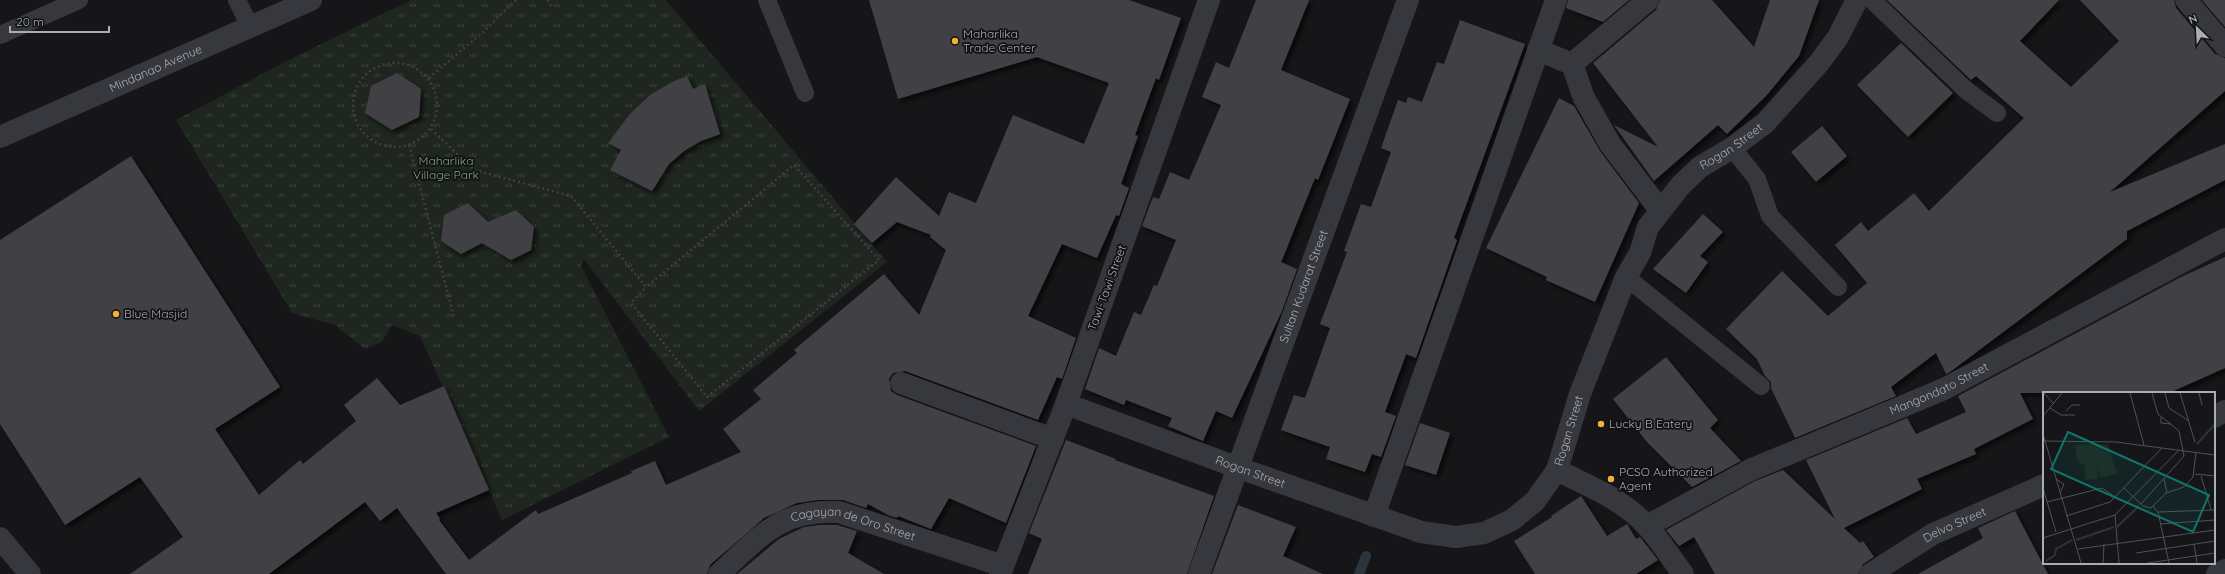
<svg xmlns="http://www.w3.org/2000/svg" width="2225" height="574" viewBox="0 0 2225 574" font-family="Quicksand,sans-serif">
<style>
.park{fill:url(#park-tufts)}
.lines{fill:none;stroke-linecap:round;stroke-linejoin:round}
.stream{stroke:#2c353c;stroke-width:10}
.building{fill:#404145;filter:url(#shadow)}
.path{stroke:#3d3f44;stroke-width:2.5;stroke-dasharray:2 3;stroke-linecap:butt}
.service{stroke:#37383d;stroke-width:18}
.pedestrian{stroke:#37383d;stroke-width:22}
.minor{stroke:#37383d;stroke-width:22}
.tertiary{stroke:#37383d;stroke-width:22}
.poi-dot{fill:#f2b134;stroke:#111113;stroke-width:1.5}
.labels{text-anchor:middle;stroke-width:3.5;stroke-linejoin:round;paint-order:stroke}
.poi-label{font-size:12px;fill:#a8adb8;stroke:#111113;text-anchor:start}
.street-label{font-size:12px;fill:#a8adb8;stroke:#111113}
.park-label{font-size:12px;fill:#7fa381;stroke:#111113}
.inset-river{fill:none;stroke:#2c353c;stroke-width:2}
.inset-road{fill:none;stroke:#505258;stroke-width:1}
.view{fill:#0f766e;fill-opacity:0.15;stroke:#0f766e;stroke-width:2}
.inset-edge{fill:none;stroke:#a8adb8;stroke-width:2}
</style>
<defs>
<pattern id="park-tufts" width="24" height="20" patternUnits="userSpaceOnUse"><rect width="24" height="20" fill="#1e261f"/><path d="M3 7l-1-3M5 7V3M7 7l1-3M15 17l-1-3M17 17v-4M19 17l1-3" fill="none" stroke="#3c433d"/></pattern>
<filter id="shadow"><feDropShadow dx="3.5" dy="3.5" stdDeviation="2" flood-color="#0009"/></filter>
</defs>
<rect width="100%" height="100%" fill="#161618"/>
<polygon class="park" points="411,0 666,0 887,262 699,411 584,259 581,266 669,437 502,520 420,336 392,325 382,342 365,349 335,325 292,313 176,120 285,62"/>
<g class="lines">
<polyline class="stream" points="1359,574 1366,556"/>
</g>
<g class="building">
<polygon points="869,0 1129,0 1181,18 1159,80 1156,78 1135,135 1138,136 1121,184 1129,188 1119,216 1116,215 1097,258 1062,244 1028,316 1076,338 1062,379 1057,377 1038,420 905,371 893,373 889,379 891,391 897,395 1036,446 1006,523 949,498 931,529 898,516 897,518 888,515 868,504 866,508 843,500 818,500 797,503 764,518 710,565 707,574 446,574 397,508 380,521 365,502 269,574 130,574 183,537 140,477 65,525 0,424 0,240 131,156 280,387 215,429 259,495 300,460 303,464 356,421 344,405 377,378 400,405 444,386 489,490 436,513 440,519 439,520 469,560 536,510 538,514 632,473 631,471 655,461 666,485 741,452 723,429 761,399 753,390 797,353 794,350 884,274 919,315 946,250 930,237 931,235 897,222 872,243 854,224 896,177 939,216 949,192 976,203 1013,115 1084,144 1109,83 1037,57 898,99"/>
<polygon points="1256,0 1309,0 1281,70 1350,99 1318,180 1315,178 1282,260 1281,262 1297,269 1282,311 1232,418 1216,411 1203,441 1168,426 1172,418 1126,400 1124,405 1085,389 1099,348 1116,356 1134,312 1141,315 1154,285 1157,286 1176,240 1142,226 1153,197 1159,199 1170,172 1189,180 1221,105 1202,97 1216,62 1229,68"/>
<polygon points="1568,0 1629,0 1603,22 1566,8"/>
<polygon points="1660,0 1712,0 1754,47 1770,0 1819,0 1799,56 1766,96 1727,134 1718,125 1654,181 1614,125 1658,147 1593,63 1656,10"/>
<polygon points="1887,0 2059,0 2020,41 2071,87 2119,41 2080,0 2174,0 2176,8 2215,54 2225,58 2225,91 2110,192 2225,144 2225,180 2127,231 2127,239 1950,372 1946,374 1936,353 1891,387 1896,396 1795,438 1771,388 1771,382 1765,376 1757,359 1726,329 1782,271 1828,316 1867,283 1835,245 1861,222 1868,231 1914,193 1929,211 2024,118 1976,76 1971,80"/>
<polygon points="2202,0 2225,0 2225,27"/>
<polygon points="1460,20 1525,44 1454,238 1457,240 1416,358 1406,354 1385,412 1396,416 1381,457 1372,454 1365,472 1326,459 1330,447 1281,430 1294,395 1305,398 1330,328 1320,324 1347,252 1344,251 1361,204 1371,207 1391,152 1381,148 1398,100 1406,103 1408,97 1422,102 1437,62 1444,64"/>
<polygon points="1901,43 1953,93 1908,137 1857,85"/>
<polygon points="397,73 421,89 419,117 392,130 365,113 371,86"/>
<polygon points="687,76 693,89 705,84 720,134 701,141 684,151 669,164 652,191 610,170 621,150 608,143 630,114 650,95 672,82"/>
<polygon points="1559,98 1574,106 1600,151 1639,203 1595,302 1546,280 1547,277 1486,248"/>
<polygon points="1822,126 1847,156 1816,182 1791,152"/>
<polygon points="468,203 488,222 516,210 534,227 531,250 511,260 482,243 461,254 441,241 444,215"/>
<polygon points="1703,214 1723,232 1700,256 1708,262 1686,293 1653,269"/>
<polygon points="2225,257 2225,368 2169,393 2020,393 2033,419 1974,449 1976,454 1917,479 1922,489 1844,528 1860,543 1863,541 1874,557 1863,564 1858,574 1715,574 1694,537 1679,546 1666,530 1755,481 1783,470 1835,519 1806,460 1907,418 1916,434 1966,412 1958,396 2181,277"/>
<polygon points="1666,357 1718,420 1710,428 1741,461 1692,487 1647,442 1613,399"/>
<polygon points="1420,423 1450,433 1436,475 1405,465"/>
<polygon points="1066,440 1116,459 1115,460 1214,496 1187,574 1028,574 1042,539 1029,533"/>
<polygon points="1581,496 1607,536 1627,524 1636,539 1640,537 1658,560 1636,574 1535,574 1514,541 1552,517 1551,516"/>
<polygon points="1238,505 1296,527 1283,556 1323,574 1212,574"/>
<polygon points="2015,511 2048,574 1918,574 1983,538 1978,528"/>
<polygon points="819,525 837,525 857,531 848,553 884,574 737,574 779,539 804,527"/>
</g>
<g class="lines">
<g class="path">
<polyline points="548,0 552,8"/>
<circle cx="395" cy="105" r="42"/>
<polyline points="429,78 482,33 516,0"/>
<polyline points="431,129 474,170 571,196 646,287 794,165 879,260 707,397 631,303 646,287"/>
<polyline points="409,145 454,317"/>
</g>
<g class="service">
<polyline points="237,0 250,27"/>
<polyline points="767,0 805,93"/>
<polyline points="1872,0 1966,90 1997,113"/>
<polyline points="0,35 79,0"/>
<polyline points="1732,148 1757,179 1770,216 1838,287"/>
<polyline points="1626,277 1761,386"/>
</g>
<g class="pedestrian">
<polyline points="1572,64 1648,0"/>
<polyline points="901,383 1053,439"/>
</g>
<g class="minor">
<polyline points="2186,0 2225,46"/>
<polyline points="1538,50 1572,64 1584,98 1610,144 1660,210"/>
<polyline points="2214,417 2225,411"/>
<path id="s1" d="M1557 470 1580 394 1626 277 1640 253 1648 227 1681 185 1700 167 1732 148 1765 123 1819 63 1838 37 1857 0"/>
<polyline points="1374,516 1556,0"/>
<path id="s2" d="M1647 526 1750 470 1944 389 2225 239"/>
<polyline points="0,538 30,574"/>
<path id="s3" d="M719 574C760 537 779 509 839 512L1003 566"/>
<polyline points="1000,574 1066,404"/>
<path id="s4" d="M1199 574 1408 0"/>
<path id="s5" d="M1870 574 1933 534 2044 485"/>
<polyline points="2217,574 2225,570"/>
</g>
<g class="tertiary">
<path id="s6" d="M1209 0 1066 404 1239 468 1421 532 1456 537 1484 533 1512 520 1535 501 1557 470C1582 483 1610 494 1632 512 1653 528 1667 553 1683 574"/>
<path id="s7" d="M0 137 311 0"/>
</g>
</g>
<g class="poi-dot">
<circle cx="955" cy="41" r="4"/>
<circle cx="116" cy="314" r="4"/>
<circle cx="1601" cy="424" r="4"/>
<circle cx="1611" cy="479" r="4"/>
</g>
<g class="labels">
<g class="poi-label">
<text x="963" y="38">Maharlika<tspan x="963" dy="14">Trade Center</tspan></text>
<text x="124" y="318">Blue Masjid</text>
<text x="1609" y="428">Lucky B Eatery</text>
<text x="1619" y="476">PCSO Authorized<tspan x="1619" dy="14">Agent</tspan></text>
</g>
<g class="street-label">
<text dy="4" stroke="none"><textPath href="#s7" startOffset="170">Mindanao Avenue</textPath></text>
<text dy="4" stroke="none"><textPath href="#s1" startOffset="377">Rogan Street</textPath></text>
<text dy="4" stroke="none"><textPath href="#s4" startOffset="306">Sultan Kudarat Street</textPath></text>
<text transform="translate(1107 288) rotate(-70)" y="4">Tawi-Tawi Street</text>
<text dy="4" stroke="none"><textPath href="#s2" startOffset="323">Mangondato Street</textPath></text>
<text dy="4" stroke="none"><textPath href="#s1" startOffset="41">Rogan Street</textPath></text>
<text dy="4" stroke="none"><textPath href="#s6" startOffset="625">Rogan Street</textPath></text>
<text dy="4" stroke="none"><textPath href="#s5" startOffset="98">Delvo Street</textPath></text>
<text dy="4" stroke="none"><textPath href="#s3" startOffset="156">Cagayan de Oro Street</textPath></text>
</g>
<g class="park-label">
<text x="446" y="165">Maharlika<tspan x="446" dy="14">Village Park</tspan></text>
</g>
</g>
<g transform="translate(2043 392)">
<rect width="172" height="172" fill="#161618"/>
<path d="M65 52 74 82 58 86 54 74 55 87 42 88V74L34 68 32 53Z" fill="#1e261f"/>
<path class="inset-river" d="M154 52 172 32M74 135 96 114M33 148 71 135M3 169 12 163 13 157 29 148"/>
<path class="inset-road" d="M1 1 10 11M87 1 101 53M122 1 126 16 146 29M137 1 152 50M156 1 159 13M7 16 18 23H32M23 19 29 13H37M0 24 19 1M118 25V31L128 32M0 42 38 171M0 49 73 50 172 63M152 82 172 84M158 84 168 118M13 87 21 92 17 101M121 87 124 101M0 96 13 140M81 96 100 114 108 116 123 101 141 95 150 85 153 60M4 110 59 96 72 105M98 112 141 64 136 39 115 22 109 1M110 114 115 120 126 171M115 120 172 118M72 123 76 171M23 124 67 110 119 56M117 132 172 128M0 146 72 123 136 58M151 152 154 171M35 157 172 138M93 161 172 149M60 171 61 152M105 171 172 161"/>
<path class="view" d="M25 40 166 103 150 140 8 77Z"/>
<rect width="172" height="172" class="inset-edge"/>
</g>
<g transform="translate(2197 28) rotate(336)" stroke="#111113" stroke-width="3" paint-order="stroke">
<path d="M0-3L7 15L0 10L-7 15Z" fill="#a8adb8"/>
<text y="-6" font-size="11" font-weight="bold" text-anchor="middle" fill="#a8adb8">N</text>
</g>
<path d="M10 26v6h99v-6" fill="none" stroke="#a8adb8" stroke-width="2"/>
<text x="16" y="26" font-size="12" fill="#a8adb8" stroke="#111113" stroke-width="3" paint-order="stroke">20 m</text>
</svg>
